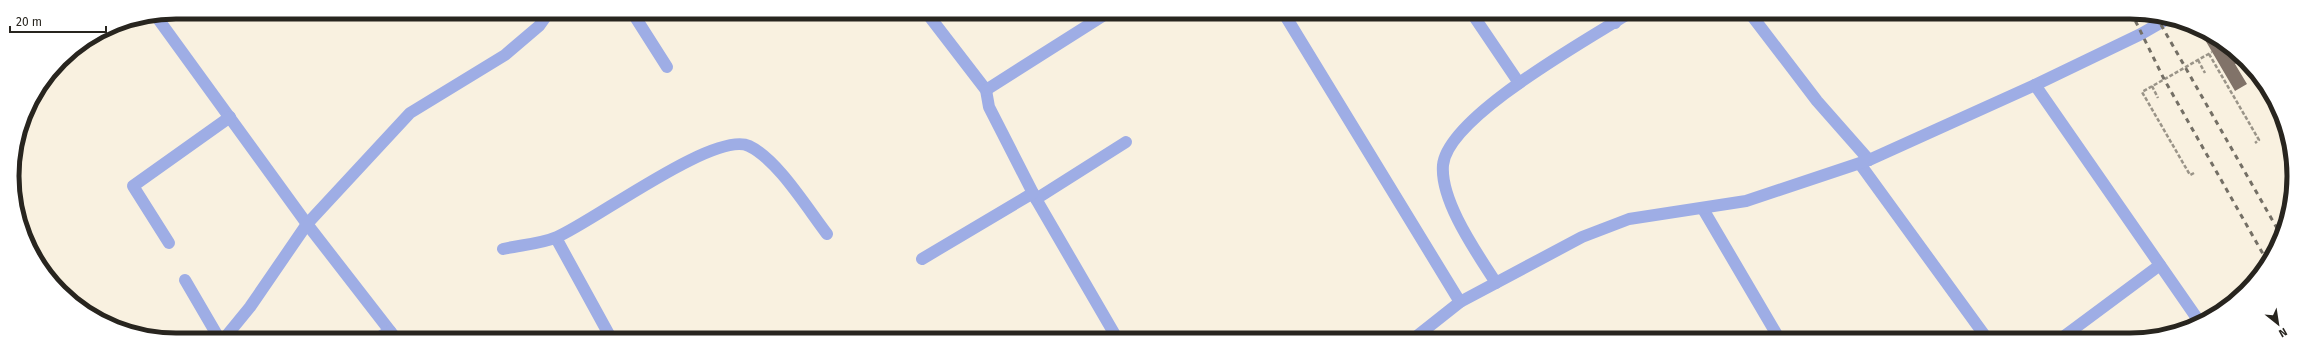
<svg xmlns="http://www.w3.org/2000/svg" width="2306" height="352" viewBox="0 0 2306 352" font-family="'Fira Sans',sans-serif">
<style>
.building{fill:#817369}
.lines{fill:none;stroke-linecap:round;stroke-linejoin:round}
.path{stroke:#9a9488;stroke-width:2.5;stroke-dasharray:4 2;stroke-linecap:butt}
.street{stroke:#9eade5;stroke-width:12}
.rail{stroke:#746f65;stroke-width:3;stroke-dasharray:5 5;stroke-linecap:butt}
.rim{fill:none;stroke:#28251f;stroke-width:5}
</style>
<rect width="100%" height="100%" fill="#f9f1e0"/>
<polygon class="building" points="2205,31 2242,60 2235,64 2247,84 2235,91 2201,33"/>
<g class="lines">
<g class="path">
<polyline points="2209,54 2259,140 2255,143"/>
<polyline points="2198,60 2205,73"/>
<polyline points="2152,86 2158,98"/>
<polyline points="2194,173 2190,175 2142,92 2212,52"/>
</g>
<g class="street">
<polyline points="632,12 667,67"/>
<polyline points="926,12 986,90 989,107 1036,199 1118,340"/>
<polyline points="1283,12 1460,302"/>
<polyline points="1471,12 1519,83"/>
<polyline points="1606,12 1615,23"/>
<polyline points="1749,12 1817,101 1869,160"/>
<polyline points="156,16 307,224 397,340"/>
<polyline points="2035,85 2201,324"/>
<polyline points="986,90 1109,12"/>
<polyline points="1860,164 1988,340"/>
<polyline points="1036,199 1126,142"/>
<polyline points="1703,209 1780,340"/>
<polyline points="556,238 612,340"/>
<polyline points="169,243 133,186 230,117"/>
<path d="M503 249C520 245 541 244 557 237 593 222 715 130 749 146 777 159 807 208 827 234"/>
<polyline points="922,259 1033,193"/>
<polyline points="185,280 220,340"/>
<path d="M1496 283C1477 253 1440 201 1443 165 1448 116 1589 39 1631 12"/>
<polyline points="873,338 873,340"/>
<polyline points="223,340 250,307 307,224 410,113 505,55 539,26 549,12"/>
<polyline points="375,340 390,331"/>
<polyline points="1412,340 1460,302 1582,237 1629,219 1746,201 1869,160 2035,85 2141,34 2167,19"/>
<polyline points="2059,340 2160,265"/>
</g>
<g class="rail">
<polyline points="2131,12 2164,79 2267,261"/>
<polyline points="2156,16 2282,237"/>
</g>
</g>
<path d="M0 0H2306V352H0ZM176 19H2130A157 157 0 0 1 2287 176V176A157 157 0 0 1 2130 333H176A157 157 0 0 1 19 176V176A157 157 0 0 1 176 19Z" fill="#fff" fill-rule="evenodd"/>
<path class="rim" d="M176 19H2130A157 157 0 0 1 2287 176V176A157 157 0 0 1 2130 333H176A157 157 0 0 1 19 176V176A157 157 0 0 1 176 19Z"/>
<g transform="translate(2278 324) rotate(150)" stroke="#ffffff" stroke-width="3" paint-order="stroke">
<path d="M0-3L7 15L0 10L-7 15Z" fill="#28251f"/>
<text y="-6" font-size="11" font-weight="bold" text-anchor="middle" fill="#28251f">N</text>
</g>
<path d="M10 26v6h96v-6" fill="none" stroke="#28251f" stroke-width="2"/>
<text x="16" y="26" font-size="12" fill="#28251f" stroke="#ffffff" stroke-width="3" paint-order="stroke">20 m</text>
</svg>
